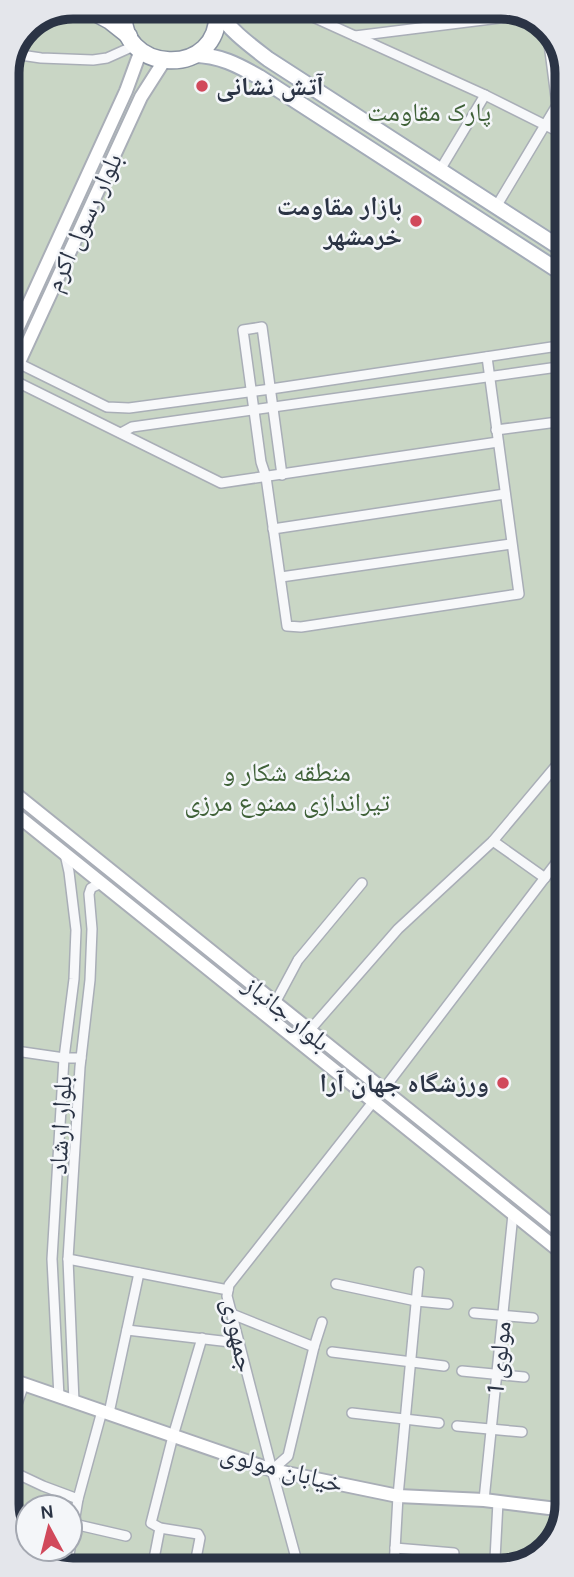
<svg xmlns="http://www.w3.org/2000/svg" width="574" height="1577" viewBox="0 0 574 1577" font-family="Karla,'Noto Naskh Arabic',sans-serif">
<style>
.green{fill:#c9d6c5;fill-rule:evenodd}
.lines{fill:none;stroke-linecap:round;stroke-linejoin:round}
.street-casing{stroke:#a9aeb7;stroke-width:12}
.secondary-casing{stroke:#a9aeb7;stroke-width:16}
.primary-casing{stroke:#a3abb8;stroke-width:18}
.highway-casing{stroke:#8b94a3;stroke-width:19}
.street{stroke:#f7f8fa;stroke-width:9}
.secondary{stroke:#fff;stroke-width:12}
.primary{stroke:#fff;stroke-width:14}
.highway{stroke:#fff;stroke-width:16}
.poi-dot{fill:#d1495b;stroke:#f4f6f9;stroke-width:2.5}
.labels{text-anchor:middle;stroke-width:5;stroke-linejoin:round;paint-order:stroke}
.poi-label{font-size:26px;font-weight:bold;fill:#2b3445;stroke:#f4f6f9;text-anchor:end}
.park-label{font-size:26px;fill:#3f6138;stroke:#f4f6f9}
.street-label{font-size:26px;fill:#2b3445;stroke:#f4f6f9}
.rim{fill:none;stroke:#2b3445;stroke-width:9}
</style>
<rect width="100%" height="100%" fill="#e4e7ec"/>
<path class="green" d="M73 7H506L544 23 565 55 567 1505 553 1545 519 1568 68 1570 30 1554 9 1522 7 69 27 26ZM28 1507H70V1549H28Z"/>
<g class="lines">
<defs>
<g id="street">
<polyline points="291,7 485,95 565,135"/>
<polyline points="547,28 557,105"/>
<polyline points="355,36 524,15"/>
<polyline points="14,54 41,58 93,60 107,58 136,45"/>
<polyline points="440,170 485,95"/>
<polyline points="496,207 557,105"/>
<polyline points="553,243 565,221"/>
<polyline points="18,363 107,407 129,408 271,389 565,345"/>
<polyline points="11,379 221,483 498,442"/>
<polyline points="496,430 565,421"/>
<polyline points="121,433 132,427 565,366"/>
<polyline points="282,475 262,327 243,330 261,462 266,477 287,626 301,627 519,594 487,357"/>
<polyline points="273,529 505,494"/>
<polyline points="281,577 511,544"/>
<polyline points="545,878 493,841 566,754"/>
<polyline points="275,1003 298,960 362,883"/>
<polyline points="309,1031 398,929 493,841"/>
<polyline points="9,1050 64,1058 81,1058"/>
<polyline points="383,1090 566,850"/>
<polyline points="68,1259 228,1290"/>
<polyline points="336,1284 416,1301 448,1304"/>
<polyline points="474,1313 533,1318"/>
<polyline points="232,1314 314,1347"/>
<polyline points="127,1330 239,1343"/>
<polyline points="332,1352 444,1366"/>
<polyline points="462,1371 524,1377"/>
<polyline points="59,1397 52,1259 64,1058 74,979 76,930 69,872 65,854"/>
<polyline points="74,1402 68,1259 80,1067 90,980 92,929 89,894 91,888 101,883"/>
<polyline points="109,1413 139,1273"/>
<polyline points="352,1413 439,1423"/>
<polyline points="457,1426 522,1432"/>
<polyline points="9,1427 24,1384"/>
<polyline points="9,1470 43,1486 78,1499"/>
<polyline points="272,1470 288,1456 314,1347 322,1322"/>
<polyline points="484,1500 513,1214"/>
<polyline points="74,1524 126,1536"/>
<polyline points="17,1533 28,1535"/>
<polyline points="70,1547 78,1499 102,1411"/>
<polyline points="395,1548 454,1553"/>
<polyline points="495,1559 498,1502"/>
<polyline points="394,1568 398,1496 419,1272"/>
<polyline points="66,1569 70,1549"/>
<polyline points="152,1569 160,1528"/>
<polyline points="194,1569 200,1538 198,1534 160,1528 151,1523 173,1436 202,1338"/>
<polyline points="299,1569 272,1470 227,1296 229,1285 373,1102"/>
</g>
<g id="secondary">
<polyline points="8,349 126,91 141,50"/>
<polyline points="8,386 141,97 164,61"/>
<polyline points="8,788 567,1237"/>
<polyline points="8,808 567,1257"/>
<polyline points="9,1379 272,1470 398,1496 484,1500 565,1510"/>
</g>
<g id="primary">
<path d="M217 10C230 31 250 45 268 59L565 251"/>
<path d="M194 55C219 55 238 65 259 77L565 275"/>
</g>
<g id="highway">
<polyline points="84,7 110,21 129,36"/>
<path d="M125 7C112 74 225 82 217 7"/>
</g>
</defs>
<use href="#street" class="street-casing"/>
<use href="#secondary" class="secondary-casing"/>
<use href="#primary" class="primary-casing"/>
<use href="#highway" class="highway-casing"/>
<use href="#street" class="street"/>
<use href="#secondary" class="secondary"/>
<use href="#primary" class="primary"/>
<use href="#highway" class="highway"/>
</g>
<g class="poi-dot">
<circle cx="202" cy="86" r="7"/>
<circle cx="416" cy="221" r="7"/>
<circle cx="503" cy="1083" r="7"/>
</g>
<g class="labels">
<g class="poi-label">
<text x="216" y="95" text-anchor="start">آتش نشانی</text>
<text x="402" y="215">بازار مقاومت<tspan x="402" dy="30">خرمشهر</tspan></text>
<text x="489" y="1092">ورزشگاه جهان آرا</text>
</g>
<g class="park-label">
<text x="429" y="121">پارک مقاومت</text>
<text x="287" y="781">منطقه شکار و<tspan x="287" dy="30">تیراندازی ممنوع مرزی</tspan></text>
</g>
<g class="street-label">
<text transform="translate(83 222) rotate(-65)" y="9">بلوار رسول اکرم</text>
<text transform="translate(287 1013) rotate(39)" y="9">بلوار جانباز</text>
<text transform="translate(60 1125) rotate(-87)" y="9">بلوار ارشاد</text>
<text transform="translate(239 1335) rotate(78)" y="9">جمهوری</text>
<text transform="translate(498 1357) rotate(-84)" y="9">مولوی 1</text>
<text transform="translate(282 1468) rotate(15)" y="9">خیابان مولوی</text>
</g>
</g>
<path d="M0 0H574V1577H0ZM73 19H501A54 54 0 0 1 555 73V1504A54 54 0 0 1 501 1558H73A54 54 0 0 1 19 1504V73A54 54 0 0 1 73 19Z" fill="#e4e6eb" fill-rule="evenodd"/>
<path class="rim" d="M73 19H501A54 54 0 0 1 555 73V1504A54 54 0 0 1 501 1558H73A54 54 0 0 1 19 1504V73A54 54 0 0 1 73 19Z"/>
<g transform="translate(49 1528) rotate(353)"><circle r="33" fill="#f4f6f9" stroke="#a4a8b1" stroke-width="2"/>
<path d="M0-5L12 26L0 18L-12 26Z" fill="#d1495b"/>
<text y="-10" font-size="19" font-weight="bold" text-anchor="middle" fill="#2b3445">N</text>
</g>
</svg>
